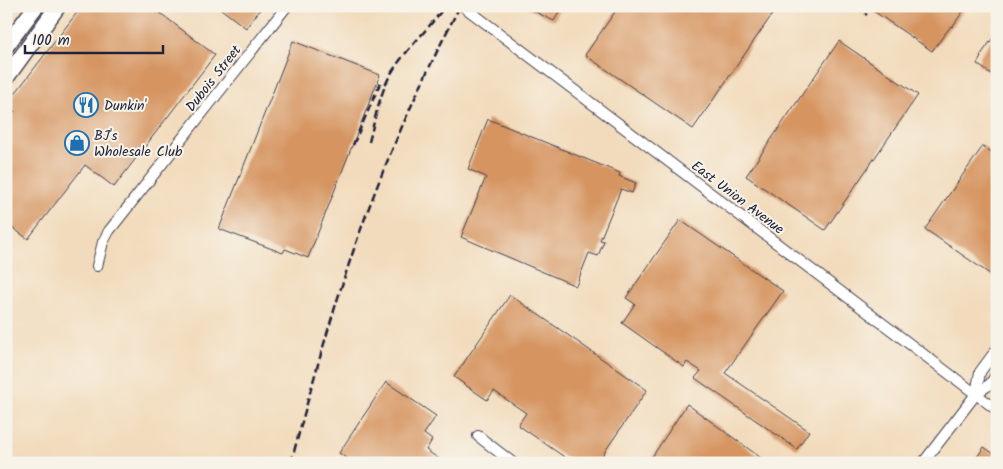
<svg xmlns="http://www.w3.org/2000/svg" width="1003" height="469" viewBox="0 0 1003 469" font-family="Kalam,sans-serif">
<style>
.building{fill:#d69460}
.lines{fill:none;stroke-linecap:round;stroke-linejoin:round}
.minor-casing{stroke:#413e4e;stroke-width:12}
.highway-casing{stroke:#413e4e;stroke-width:18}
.minor{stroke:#fff;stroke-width:10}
.highway{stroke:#fff;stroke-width:15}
.rail{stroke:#22223b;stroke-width:2.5;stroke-dasharray:8 4;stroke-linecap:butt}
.labels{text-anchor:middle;stroke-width:4;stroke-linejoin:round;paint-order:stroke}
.street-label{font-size:14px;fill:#22223b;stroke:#f7f3e8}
.poi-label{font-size:14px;fill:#22223b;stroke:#f7f3e8;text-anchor:start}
</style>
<rect width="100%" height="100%" fill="#f7f3e8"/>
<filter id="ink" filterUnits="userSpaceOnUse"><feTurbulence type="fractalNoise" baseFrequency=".02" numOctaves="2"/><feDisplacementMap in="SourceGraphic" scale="10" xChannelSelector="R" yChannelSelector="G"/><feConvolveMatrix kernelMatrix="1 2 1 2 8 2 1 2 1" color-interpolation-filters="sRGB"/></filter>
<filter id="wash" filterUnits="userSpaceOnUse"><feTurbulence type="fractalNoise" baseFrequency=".0096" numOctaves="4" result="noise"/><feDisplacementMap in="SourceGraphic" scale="20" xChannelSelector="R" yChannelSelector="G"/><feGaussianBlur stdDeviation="1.12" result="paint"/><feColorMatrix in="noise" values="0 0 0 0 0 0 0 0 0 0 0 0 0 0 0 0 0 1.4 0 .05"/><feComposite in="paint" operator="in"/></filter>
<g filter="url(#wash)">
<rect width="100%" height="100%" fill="#f2dbbc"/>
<g id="blocks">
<g class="building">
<polygon points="82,6 151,6 215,55 114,187 85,165 28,239 6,223 6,122 15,111 7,104"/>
<polygon points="217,6 263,6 246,28"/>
<polygon points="523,6 562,6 554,21"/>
<polygon points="619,6 778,6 693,129 585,55"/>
<polygon points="866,6 967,6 952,27 951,26 932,51"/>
<polygon points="997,32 997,78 977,64 981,57 980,56"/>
<polygon points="293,41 380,75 308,258 285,249 283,253 219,229"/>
<polygon points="839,41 918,95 825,230 746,176"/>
<polygon points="488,119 620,173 619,176 636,183 632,193 621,189 600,240 604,241 598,256 589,253 576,286 461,237 486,177 468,169"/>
<polygon points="983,146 997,156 997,279 925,229"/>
<polygon points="680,220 783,291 725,373 809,431 797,449 695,378 701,371 687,362 684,367 622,323 635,304 626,298"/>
<polygon points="510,295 647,390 597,463 573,463 518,425 526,413 494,391 487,400 454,377"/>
<polygon points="386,382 436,416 424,434 432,440 426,450 445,463 353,463 339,453"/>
<polygon points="687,404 768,463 648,463"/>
<polygon points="984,447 997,456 997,463 973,463"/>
</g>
</g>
</g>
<g filter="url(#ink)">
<use href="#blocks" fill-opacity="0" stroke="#413e4e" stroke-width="1"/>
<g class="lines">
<defs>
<g id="minor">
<polyline points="463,6 997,410"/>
<polyline points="97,266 103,242 109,231 287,6"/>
<polyline points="976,394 980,372 997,349"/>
<polyline points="478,436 513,463"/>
<polyline points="923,463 976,394 990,384 997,374"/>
</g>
<g id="highway">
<polyline points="6,46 36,6"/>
<polyline points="6,78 58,6"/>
</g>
</defs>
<use href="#minor" class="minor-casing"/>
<use href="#highway" class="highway-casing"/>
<use href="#minor" class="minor"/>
<use href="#highway" class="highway"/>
<g class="rail">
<polyline points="856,6 867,15"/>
<path d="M369 142C375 119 380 92 392 72 407 48 429 29 445 6"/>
<polyline points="353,145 382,79"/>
<path d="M291 463C310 391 330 319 354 249 382 167 420 83 460 6"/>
</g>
</g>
</g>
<defs>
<symbol id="restaurant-ring" viewBox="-11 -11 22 22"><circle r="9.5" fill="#f7f3e8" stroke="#1f6fb2" stroke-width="1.5"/><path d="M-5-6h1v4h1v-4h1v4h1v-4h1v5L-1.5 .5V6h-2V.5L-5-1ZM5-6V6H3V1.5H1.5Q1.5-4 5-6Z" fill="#1f6fb2"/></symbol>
<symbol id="shop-ring" viewBox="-11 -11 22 22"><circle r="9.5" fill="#f7f3e8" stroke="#1f6fb2" stroke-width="1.5"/><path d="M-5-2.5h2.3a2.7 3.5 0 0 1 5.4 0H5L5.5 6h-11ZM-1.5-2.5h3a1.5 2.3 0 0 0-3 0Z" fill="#1f6fb2"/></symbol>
</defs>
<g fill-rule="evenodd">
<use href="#restaurant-ring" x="72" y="91" width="28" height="28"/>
<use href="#shop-ring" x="63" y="129" width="28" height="28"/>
</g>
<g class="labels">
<g class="street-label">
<text transform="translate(213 78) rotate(-52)" y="5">Dubois Street</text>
<text transform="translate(738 197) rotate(37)" y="5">East Union Avenue</text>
</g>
<g class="poi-label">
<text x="104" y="110">Dunkin'</text>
<text x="94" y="140">BJ's<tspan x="94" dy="16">Wholesale Club</tspan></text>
</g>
</g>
<rect width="1003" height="469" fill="none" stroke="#f7f3e8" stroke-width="25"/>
<path d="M25 45v8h138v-8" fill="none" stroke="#22223b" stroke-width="2.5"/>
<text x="32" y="45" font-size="15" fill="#22223b" stroke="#f7f3e8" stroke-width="4" paint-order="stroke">100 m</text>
</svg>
